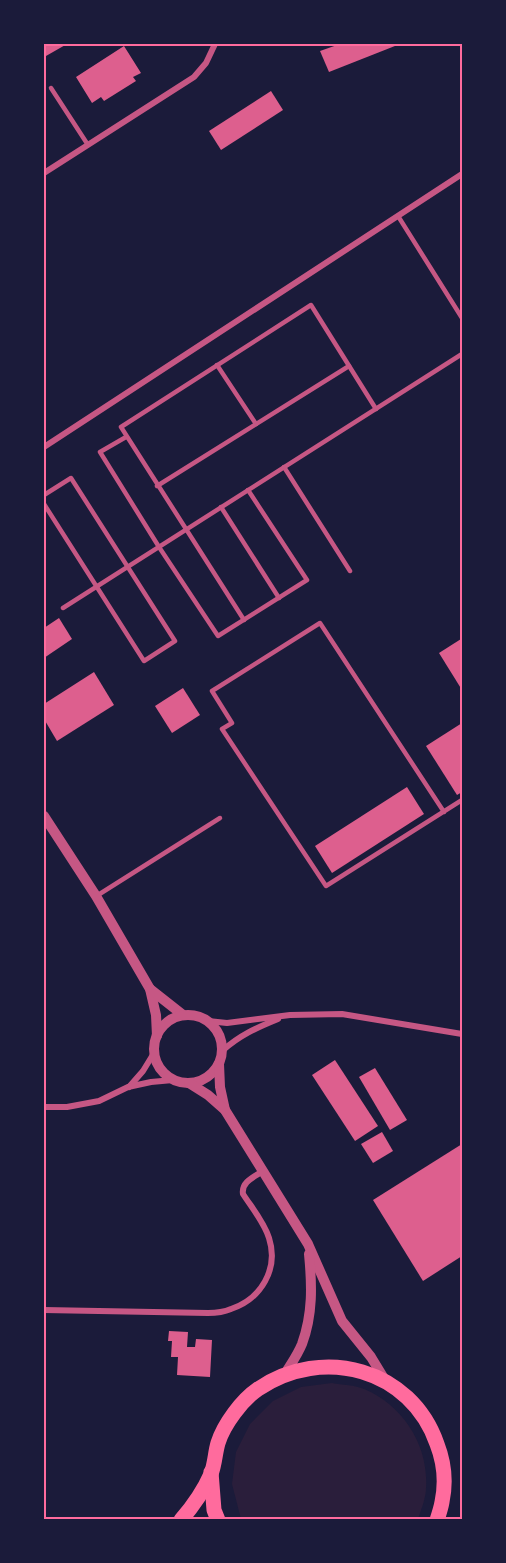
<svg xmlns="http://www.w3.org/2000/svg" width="506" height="1563" viewBox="0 0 506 1563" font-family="'Sofia Sans Condensed',sans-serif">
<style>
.green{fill:#2a1e3b}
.building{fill:#dd5f8e}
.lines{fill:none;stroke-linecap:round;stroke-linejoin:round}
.service{stroke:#c65784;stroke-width:4.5}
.minor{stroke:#c65784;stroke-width:6}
.tertiary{stroke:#c65784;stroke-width:10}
.primary{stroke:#ff6b9d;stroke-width:15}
.neatline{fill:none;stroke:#ff6b9d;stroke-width:2}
</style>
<rect width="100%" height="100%" fill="#1b1b3a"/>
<path class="green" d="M332 1383C342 1385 355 1385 364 1389 403 1405 429 1446 426 1488 426 1498 421 1510 418 1519H241L232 1484 236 1452 250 1424 273 1401 301 1387Z"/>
<g class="building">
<polygon points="44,44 67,44 46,56 44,51"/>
<polygon points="340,44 400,44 329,72 320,51"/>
<polygon points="124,46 141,73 133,77 136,81 104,101 101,97 92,103 76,77"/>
<polygon points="271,91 283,110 221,150 209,131"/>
<polygon points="59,618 72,639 44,658 44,628"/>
<polygon points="461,639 462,641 462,690 439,653"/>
<polygon points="94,672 114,705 57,741 44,719 44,704"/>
<polygon points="183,688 200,715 172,733 155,706"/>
<polygon points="462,723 462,792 457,795 426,746"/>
<polygon points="407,787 424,814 332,873 315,846"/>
<polygon points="335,1060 378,1126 355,1141 312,1075"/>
<polygon points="375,1068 407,1120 390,1130 359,1077"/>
<polygon points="382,1132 393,1151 373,1163 361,1144"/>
<polygon points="462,1144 462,1256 423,1281 373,1200"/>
<polygon points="169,1331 188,1332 187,1347 195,1347 196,1339 212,1340 210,1377 177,1375 178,1357 171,1357 172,1341 168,1341"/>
</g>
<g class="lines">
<g class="service">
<polyline points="51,88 88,145"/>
<polyline points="398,216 462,318"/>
<polyline points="217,365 256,424"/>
<polyline points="126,437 100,452 159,547 218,636 307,580 248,490"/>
<polyline points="284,467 350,571"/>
<polyline points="157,486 349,366"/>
<polyline points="44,495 71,478 175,641 144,661 44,504"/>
<polyline points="221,507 279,598"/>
<polyline points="63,608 462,354"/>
<polyline points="244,620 121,427 311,305 376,409"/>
<polyline points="444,812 320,623 212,691 232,723 222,729 326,886 462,800"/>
<polyline points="98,895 220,818"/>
</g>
<g class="minor">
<polyline points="44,173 194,77 206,63 215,44"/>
<polyline points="44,447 462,174"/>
<polyline points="208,1021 227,1023 290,1015 342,1014 462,1034"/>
<path d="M222 1051C240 1035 256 1028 278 1019"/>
<polyline points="129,1087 143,1071 154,1053"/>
<polyline points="44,1107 67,1107 99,1101 128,1087 151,1082 173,1080"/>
<path d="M44 1310 208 1313C216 1313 224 1312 231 1309 261 1299 279 1269 269 1238 264 1222 252 1208 243 1194 241 1182 254 1177 263 1171"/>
</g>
<g class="tertiary">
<polyline points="44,816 96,896 150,989 156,1015 157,1036"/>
<polyline points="150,989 183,1015"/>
<circle cx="188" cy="1049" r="34"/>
<polyline points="219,1064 220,1087 225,1110"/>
<polyline points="189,1083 208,1095 225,1110 308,1244 342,1321 371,1357 385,1380"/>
<path d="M285 1374C291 1364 298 1354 302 1344 313 1314 312 1285 309 1254"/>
</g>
<g class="primary">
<polyline points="211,1472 214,1510 218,1520"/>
<path d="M181 1520C193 1506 204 1490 211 1474 215 1464 215 1453 218 1443 224 1424 242 1400 258 1389 323 1345 411 1369 437 1444 444 1462 446 1483 442 1502 441 1508 439 1514 437 1520"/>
</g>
</g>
<rect width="506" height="1563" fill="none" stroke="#1b1b3a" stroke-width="90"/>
<rect x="45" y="45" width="416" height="1473" class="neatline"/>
</svg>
